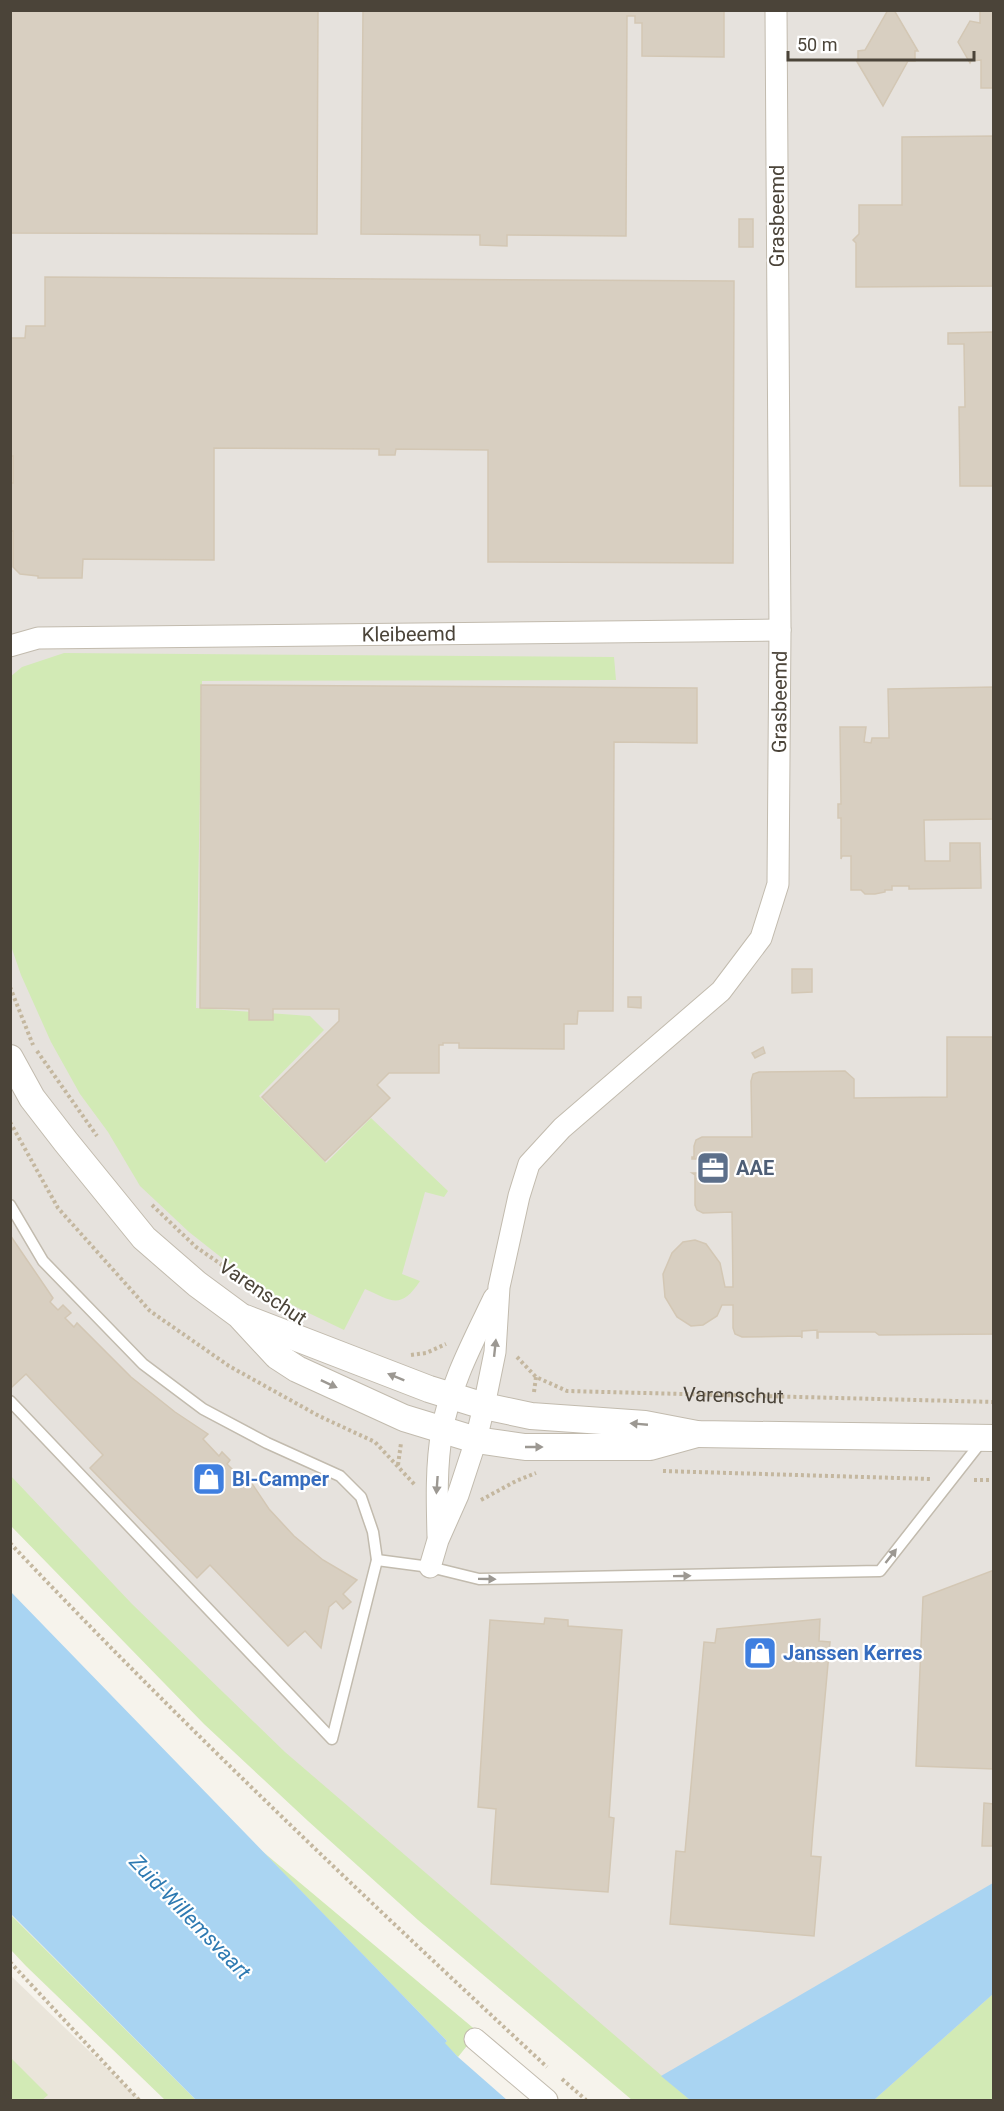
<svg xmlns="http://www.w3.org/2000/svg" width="1004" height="2111" viewBox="0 0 1004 2111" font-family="Roboto,sans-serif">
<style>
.residential{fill:#eae5da}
.industrial{fill:#e6e2dd}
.green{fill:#d2eab5}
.water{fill:#a9d4f2}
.building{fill:#d8cfc1;stroke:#d3c7b4;stroke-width:1.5}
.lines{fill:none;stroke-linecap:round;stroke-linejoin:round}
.service-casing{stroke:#c2bbae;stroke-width:13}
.minor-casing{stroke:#c2bbae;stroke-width:23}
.tertiary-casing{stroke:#c2bbae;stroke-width:28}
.path{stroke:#c4b79f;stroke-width:4;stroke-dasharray:3 3;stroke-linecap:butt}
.service{stroke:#fff;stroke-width:10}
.minor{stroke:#fff;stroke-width:21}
.tertiary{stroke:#fff;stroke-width:26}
.oneway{fill:#9c9892}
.labels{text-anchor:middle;stroke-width:4.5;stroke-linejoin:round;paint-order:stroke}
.street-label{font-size:20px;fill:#4b4439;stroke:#fff}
.service-label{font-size:20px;font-weight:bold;fill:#4e5e75;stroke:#fff;text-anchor:start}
.shop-label{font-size:20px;font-weight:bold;fill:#366cbe;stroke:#fff;text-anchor:start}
.water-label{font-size:21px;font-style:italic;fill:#2e7ab2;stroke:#fff}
</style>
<rect width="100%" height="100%" fill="#f6f3ec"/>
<polygon class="residential" points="11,1976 140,2100 11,2100"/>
<polygon class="industrial" points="10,11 993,11 993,2100 666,2100 130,1614 11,1481"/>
<g class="green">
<path d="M64 653 614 657 616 680 202 681 196 1008 310 1016 324 1030 259 1096 326 1163 371 1118 448 1191 444 1197 425 1192 402 1274 420 1281C401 1310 392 1301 365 1289L344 1330 265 1292 189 1232 140 1186 108 1132 80 1094 51 1042 21 975 11 946 10 677 22 667Z"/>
<polygon points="10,1475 132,1604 285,1752 690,2100 632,2100 418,1920 308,1821 204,1724 11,1526"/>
<polygon points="262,1851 478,2032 458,2057 444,2043 447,2041"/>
<polygon points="10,1914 196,2100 165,2100 26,1966 11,1950"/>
<polygon points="993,1994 993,2100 874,2100"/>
<polygon points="10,2057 48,2095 42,2100 11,2100"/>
</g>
<g class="water">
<polygon points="11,1592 447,2041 445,2043 458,2057 507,2100 196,2100 11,1914"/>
<polygon points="993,1883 993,1994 874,2100 690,2100 661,2076"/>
</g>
<g class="building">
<polygon points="10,10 318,10 317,234 10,233"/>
<polygon points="363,10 724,10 724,57 642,56 642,23 635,23 635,16 627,16 626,236 507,235 507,246 480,245 480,235 361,234"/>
<polygon points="888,10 894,10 918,51 915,51 915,61 908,61 883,106 856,60 858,59 858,51 865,50"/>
<polygon points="980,10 994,10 994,88 981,88 981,60 971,61 970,63 958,42 970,21 980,23"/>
<polygon points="994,136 994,286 856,287 856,243 853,240 859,234 859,205 902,205 902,137"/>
<rect x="739" y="219" width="14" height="28"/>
<polygon points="45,277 734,281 733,563 488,562 488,450 396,449 395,455 379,455 379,449 214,448 214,560 83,559 82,578 38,578 38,576 20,574 13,567 13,531 11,531 11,483 13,483 13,456 10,456 10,338 25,338 26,326 45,326"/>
<polygon points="994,332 994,486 960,486 959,407 965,407 964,344 948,344 948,333"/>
<polygon points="201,685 697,688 697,743 614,742 613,1011 578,1011 577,1024 564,1024 564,1049 459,1048 459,1043 443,1043 443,1045 439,1045 439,1073 389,1073 377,1085 390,1098 325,1161 262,1097 339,1021 339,1009 273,1009 273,1020 249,1020 249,1009 200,1008"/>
<polygon points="994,687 994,819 924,820 925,861 950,861 950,843 980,843 981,888 909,889 909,886 892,886 892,890 885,890 885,892 875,894 865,894 861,890 851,890 851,856 842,856 841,859 841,818 838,818 838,804 841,804 840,727 866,727 864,742 871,743 872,738 889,738 888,689"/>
<polygon points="792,969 812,969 812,992 792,993"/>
<polygon points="628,997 641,997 641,1008 628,1007"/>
<polygon points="947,1037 994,1037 994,1334 879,1335 875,1332 818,1332 818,1338 817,1338 817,1330 802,1331 802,1338 801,1336 742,1337 735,1334 733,1328 733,1305 722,1305 717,1316 703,1325 691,1326 677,1317 665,1297 663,1274 672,1253 683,1242 695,1240 706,1244 720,1263 725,1287 733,1287 732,1212 703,1213 697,1210 695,1205 695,1175 692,1173 699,1173 699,1159 692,1159 692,1157 694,1157 694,1146 696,1140 702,1137 752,1137 751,1081 753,1074 759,1072 845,1071 854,1079 854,1098 947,1097"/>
<polygon points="763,1047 765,1053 755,1058 752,1053"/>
<polygon points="10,1235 53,1298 50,1302 58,1310 63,1305 71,1313 65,1318 74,1327 77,1323 131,1377 175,1412 208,1434 203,1439 219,1456 222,1452 230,1460 227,1464 243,1480 247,1476 269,1509 294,1536 323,1560 357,1580 343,1594 351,1602 343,1609 336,1601 329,1607 321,1648 305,1631 288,1646 210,1565 197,1578 90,1468 103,1455 26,1374 12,1387 10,1385"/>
<polygon points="994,1570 994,1769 916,1766 923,1597"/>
<polygon points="545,1618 568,1620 568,1626 622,1630 609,1817 614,1818 608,1892 491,1884 496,1809 478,1807 490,1620 544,1624"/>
<polygon points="820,1619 819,1641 830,1642 813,1829 811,1856 821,1857 814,1936 670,1924 676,1851 685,1852 704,1642 715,1643 717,1629"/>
<polygon points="984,1803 994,1804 994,1846 982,1846"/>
</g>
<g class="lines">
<defs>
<g id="service">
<polyline points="10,1205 43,1261 143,1364 203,1409 267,1443 340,1476 361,1497 373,1532 377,1560 332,1739 10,1401"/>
<polyline points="377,1560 430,1567 479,1579 880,1571 982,1441"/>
</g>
<g id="minor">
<path id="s2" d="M10 646 38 638 780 630"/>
<path d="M438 1536C437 1501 436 1465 442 1431 450 1384 474 1340 494 1298"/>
<path id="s3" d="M430 1567 438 1540 458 1495 476 1440 484 1406 495 1352 499 1287 519 1196 529 1164 562 1128 721 991 761 938 778 884 780 630 776 10"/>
<polyline points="475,2039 547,2100"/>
</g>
<g id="tertiary">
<polyline points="10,1058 32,1098 66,1142 144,1238 197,1284 239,1315 277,1356 297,1369 404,1418 476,1440 525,1447 650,1447 697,1434"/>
<polyline points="245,1318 429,1389 484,1406 531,1416 645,1424 697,1434 994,1438"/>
</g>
</defs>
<use href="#service" class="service-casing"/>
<use href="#minor" class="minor-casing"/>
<use href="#tertiary" class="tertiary-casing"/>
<g class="path">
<polyline points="10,987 33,1045"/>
<polyline points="37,1051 97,1136"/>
<polyline points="10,1122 58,1208 150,1311 229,1366 319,1416 375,1442 415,1485"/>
<polyline points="152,1205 196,1247 273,1300"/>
<polyline points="411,1355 426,1353 446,1344"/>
<path id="s1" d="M517 1357 536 1377 567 1391 994 1402"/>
<polyline points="534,1392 536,1377"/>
<polyline points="398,1465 401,1443"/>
<polyline points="663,1471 931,1479"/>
<polyline points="974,1480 994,1480"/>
<polyline points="481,1500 516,1481 536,1473"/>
<path d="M10 1543C182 1725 364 1897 547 2067"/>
<polyline points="10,1962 139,2100"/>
<polyline points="562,2079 586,2100"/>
</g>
<use href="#service" class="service"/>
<use href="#minor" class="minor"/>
<use href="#tertiary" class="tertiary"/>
</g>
<defs><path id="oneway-solid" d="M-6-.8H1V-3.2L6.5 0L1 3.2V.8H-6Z" transform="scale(1.5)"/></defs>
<g class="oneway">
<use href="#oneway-solid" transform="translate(495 1348) rotate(-84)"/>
<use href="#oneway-solid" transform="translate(396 1377) rotate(-158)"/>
<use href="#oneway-solid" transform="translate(329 1384) rotate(25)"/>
<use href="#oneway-solid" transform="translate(639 1424) rotate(-175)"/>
<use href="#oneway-solid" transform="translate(534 1447)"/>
<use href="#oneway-solid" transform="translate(437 1485) rotate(94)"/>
<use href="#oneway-solid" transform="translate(891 1556) rotate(-52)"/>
<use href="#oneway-solid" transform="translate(682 1576) rotate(-1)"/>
<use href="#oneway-solid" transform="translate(487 1579) rotate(1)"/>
</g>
<defs>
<symbol id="office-square" viewBox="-11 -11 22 22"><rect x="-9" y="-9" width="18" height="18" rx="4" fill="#5c6f8a" stroke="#fff"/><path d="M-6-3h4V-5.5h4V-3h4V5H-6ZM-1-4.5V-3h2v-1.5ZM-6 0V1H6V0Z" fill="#fff"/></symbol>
<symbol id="shop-square" viewBox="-11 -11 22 22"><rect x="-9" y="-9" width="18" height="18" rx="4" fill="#3f7fe0" stroke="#fff"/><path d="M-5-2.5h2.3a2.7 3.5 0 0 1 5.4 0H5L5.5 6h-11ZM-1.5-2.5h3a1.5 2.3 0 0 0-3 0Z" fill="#fff"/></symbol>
</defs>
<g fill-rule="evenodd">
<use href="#office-square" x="694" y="1149" width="38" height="38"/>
<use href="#shop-square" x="190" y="1460" width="38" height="38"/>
<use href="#shop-square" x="741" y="1634" width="38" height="38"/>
</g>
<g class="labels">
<g class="street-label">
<text transform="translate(777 216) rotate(-90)" y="7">Grasbeemd</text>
<text dy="7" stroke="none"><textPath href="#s2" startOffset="400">Kleibeemd</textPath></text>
<text dy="7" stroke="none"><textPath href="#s3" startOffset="981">Grasbeemd</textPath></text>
<text transform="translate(263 1292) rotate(34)" y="7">Varenschut</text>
<text dy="7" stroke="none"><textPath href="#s1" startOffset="228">Varenschut</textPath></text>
</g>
<g class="service-label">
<text x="736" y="1175">AAE</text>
</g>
<g class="shop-label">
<text x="232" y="1486">BI-Camper</text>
<text x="783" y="1660">Janssen Kerres</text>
</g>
<g class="water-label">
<text transform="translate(190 1917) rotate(46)" y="7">Zuid-Willemsvaart</text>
</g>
</g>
<rect width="1004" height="2111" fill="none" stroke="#4b4439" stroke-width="24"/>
<path d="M788 51v9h186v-9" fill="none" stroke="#4b4439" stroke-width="3"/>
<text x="797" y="51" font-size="18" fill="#4b4439" stroke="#ffffff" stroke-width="4.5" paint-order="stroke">50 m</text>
</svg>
